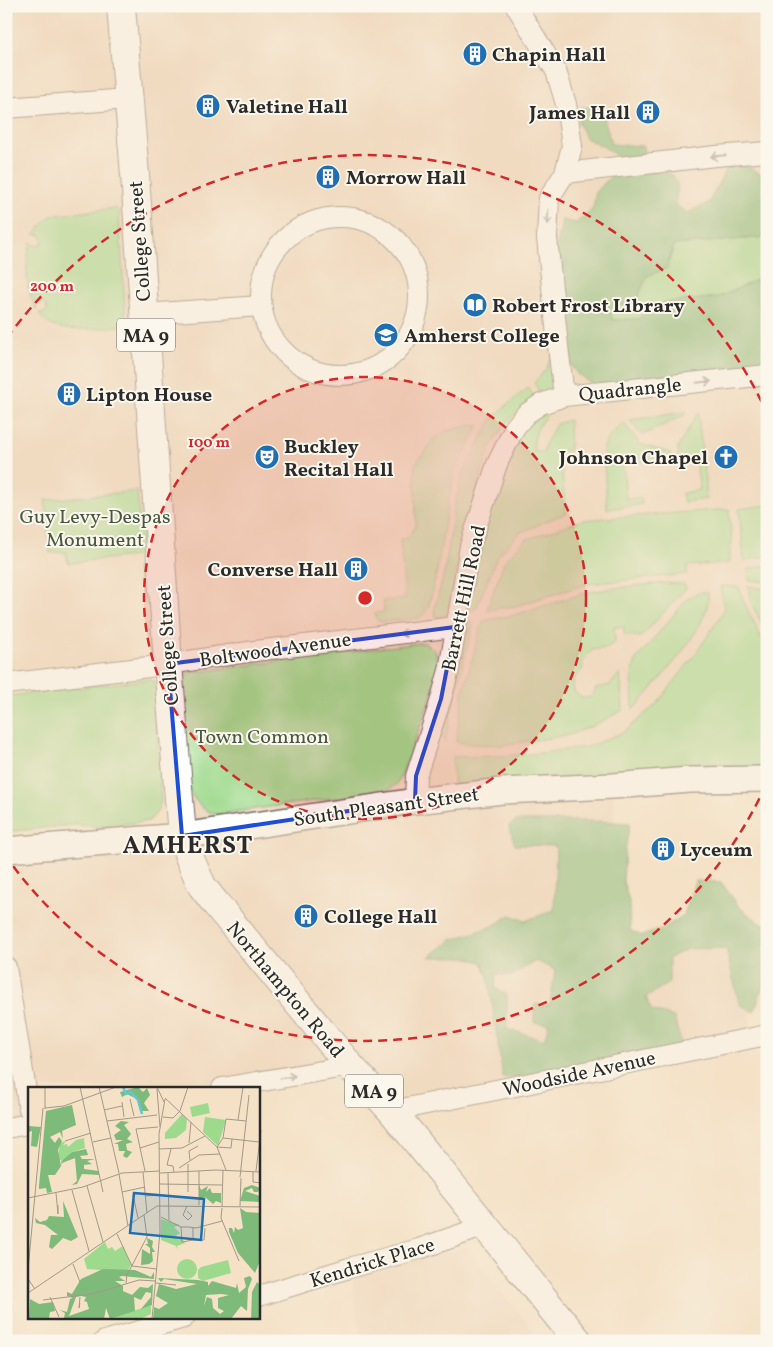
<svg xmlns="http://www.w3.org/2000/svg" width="773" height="1347" viewBox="0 0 773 1347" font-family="Vollkorn,serif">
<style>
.built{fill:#ecd2b9}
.green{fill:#9eda8e;stroke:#64825c}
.forest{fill:#7eba79;stroke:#547252;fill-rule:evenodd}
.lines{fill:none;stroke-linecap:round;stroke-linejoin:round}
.minor-casing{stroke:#716b61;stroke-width:22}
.major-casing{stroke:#716b61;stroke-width:28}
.highway-casing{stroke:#716b61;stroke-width:30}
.minor{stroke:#fff;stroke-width:20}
.major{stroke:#fff;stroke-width:25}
.highway{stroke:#fff;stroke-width:28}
.oneway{stroke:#a0a0a0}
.marked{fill:none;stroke:#1d4ed8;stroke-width:4;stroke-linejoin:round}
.ring{fill:none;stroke:#d62828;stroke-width:2.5;stroke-dasharray:9 6}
.labels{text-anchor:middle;stroke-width:4;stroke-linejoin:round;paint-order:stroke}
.shield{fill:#fbf7ec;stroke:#696865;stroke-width:1}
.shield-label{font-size:19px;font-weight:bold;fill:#2b2b2b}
.poi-label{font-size:20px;font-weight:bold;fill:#2b2b2b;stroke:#fbf7ec;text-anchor:start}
.street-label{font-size:20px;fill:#2b2b2b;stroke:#fbf7ec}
.park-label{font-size:20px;fill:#485744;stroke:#fbf7ec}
.district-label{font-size:25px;font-weight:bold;letter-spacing:1px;fill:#2b2b2b;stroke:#fbf7ec}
.inset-river{fill:none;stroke:#5ec8d8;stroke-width:2.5}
.inset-road{fill:none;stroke:#a49888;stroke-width:1}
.view{fill:#1f6fb2;fill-opacity:0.15;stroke:#1f6fb2;stroke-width:2.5}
.inset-edge{fill:none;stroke:#2b2b2b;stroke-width:2.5}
.centre{fill:#d62828;stroke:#fbf7ec;stroke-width:2.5}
.ring-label{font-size:15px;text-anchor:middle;font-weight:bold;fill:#d62828;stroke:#fbf7ec;stroke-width:4;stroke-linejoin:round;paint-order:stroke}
</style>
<rect width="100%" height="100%" fill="#fbf7ec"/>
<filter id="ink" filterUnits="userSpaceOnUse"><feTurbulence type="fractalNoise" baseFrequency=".02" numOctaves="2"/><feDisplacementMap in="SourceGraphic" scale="10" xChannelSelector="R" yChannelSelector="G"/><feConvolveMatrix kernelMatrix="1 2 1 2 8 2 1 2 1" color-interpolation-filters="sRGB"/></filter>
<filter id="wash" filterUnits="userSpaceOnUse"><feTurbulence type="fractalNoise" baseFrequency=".0096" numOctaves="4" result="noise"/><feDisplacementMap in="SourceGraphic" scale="20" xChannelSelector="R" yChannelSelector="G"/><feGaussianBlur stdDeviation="1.12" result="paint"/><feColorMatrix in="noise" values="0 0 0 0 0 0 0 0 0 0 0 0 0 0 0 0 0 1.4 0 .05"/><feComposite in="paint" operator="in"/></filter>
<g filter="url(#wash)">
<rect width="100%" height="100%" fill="#f4e1c6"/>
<g class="built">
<polygon points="6,6 767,6 767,779 613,786 617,946 747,936 751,1038 392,1111 350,1066 222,1088 29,1088 29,1124 6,1128 6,850 181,836 168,664 6,684"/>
<polygon points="467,1248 541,1341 362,1341 351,1275"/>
</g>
<g class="green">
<path d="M116 208 119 211 126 323 120 326C98 328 50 338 39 313H44L47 311V308L44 303 41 302 38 304 36 309C26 287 24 266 31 242L33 244 39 246 43 242 41 235 38 234 34 235 50 216Z"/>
<polygon points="767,237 767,280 756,280 719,297 662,303 638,319 612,320 610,307 636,302 647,276 667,268 674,245"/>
<polygon points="553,354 555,384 549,390 541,394 534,383 546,369"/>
<polygon points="528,388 535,397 507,422 491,446 483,468 466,526 447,615 436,617 434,611 445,570 455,502 464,471 492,419 508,404"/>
<path d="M546 411 547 415C537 425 533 437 534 452H544L545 445 556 424 569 420 570 450 560 452 566 513 519 533 497 557 476 609 467 611 477 550 494 484 520 434 536 417Z"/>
<polygon points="686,412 684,415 643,435 638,431 630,420"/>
<polygon points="698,413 707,499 684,502 682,493 700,490 695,457 678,458 678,447"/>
<polygon points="624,423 640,444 670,453 671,459 623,464 626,499 641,498 642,504 607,509 603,448 611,434"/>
<polygon points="479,425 455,471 448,502 437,570 429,606 425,613 420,618 381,622 377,620 374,613 384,612 383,601 405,599 400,539 408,538 416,526 415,465 433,440 446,431 468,426"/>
<polygon points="137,491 143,555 68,563 66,552 50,553 45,500"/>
<polygon points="767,505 767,556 744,561 739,509"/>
<polygon points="729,509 732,543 730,546 730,563 687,566 687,574 587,584 515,606 487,610 504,562 525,540 582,520"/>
<polygon points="767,565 767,582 749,580 748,569"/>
<polygon points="665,583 684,584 686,588 641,637 624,634 624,627 614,627 615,642 606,648 592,650 582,662 583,669 573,680 574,692 582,698 592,697 596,688 610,685 620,673 623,710 590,727 569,735 502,745 472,744 456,742 464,688 483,621 515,615 588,592 615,588"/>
<polygon points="720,586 739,587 743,600 767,649 767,767 454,785 453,780 453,757 499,756 533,754 587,747 624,732 657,704 695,655 722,614 724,607"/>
<polygon points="748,586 767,589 767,632 751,603"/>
<path d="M704 592 708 593C713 624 658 680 639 704L633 709 632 675 636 660 688 598 695 594Z"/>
<polygon points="474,621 457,686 445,742 441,731 465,622"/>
<path d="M419 643H425L436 652 439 666 430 700 401 777 397 784 387 791 217 814C203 811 198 804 190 792L180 681 183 674 187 673Z"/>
<polygon points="150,679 154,681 155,684 161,802 158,811 149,821 141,822 102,827 73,825 6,832 6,696"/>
</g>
<g class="forest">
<polygon points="581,107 602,108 611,144 643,146 647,170 673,175 678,187 675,205 688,213 709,202 727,167 743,165 767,177 767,237 674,245 667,268 647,276 636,302 610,307 612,320 638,319 662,303 719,297 756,280 767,280 767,369 593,385 577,374 567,360 567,332 562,262 556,252 562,220 576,223 593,208 596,191 612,175 618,157 604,147 585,138 578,122"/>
<path d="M516 821H597L630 823 625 851 623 881 629 901 630 930 642 936 665 927 684 915 695 881 721 882 740 908 762 924H767V944L764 945 766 977 754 1012 739 1004 726 948 687 949 669 958V983L646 997 651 1010 674 1017 682 1047 585 1068 503 1078 488 976 482 962 465 957H429L451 940 491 927 510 915 525 921 554 910 556 846 515 845 509 826ZM536 961 555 970 550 1005 535 1004 534 1022 549 1024 544 1040 507 1029V995L495 988 496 974 512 976 522 969Z"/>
</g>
</g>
<g filter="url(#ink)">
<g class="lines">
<defs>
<g id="minor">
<polyline points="516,6 556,71 566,104 572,146 565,173 549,198 547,238 558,346 564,396 767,375"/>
<polyline points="6,108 128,99"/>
<polyline points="565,173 716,156 767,152"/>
<circle cx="340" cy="296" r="79"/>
<polyline points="144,314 261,306"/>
<polyline points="6,684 149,667 255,651 455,627"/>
<polyline points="415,801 416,776 441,699 449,670 470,546 497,464 515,427 526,414 541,404 564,396"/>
<polyline points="6,967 29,1109"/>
<polyline points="222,1088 350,1066"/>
<polyline points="392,1111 767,1035"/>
<polyline points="6,1128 29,1124"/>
<polyline points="259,1296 349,1268 419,1249 485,1226"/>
<polyline points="104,1341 184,1318"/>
</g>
<polyline id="major" points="6,850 182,836 415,801 502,791 613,786 690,780 767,779"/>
<polyline id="highway" points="121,6 135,175 168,664 182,836 190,859 202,886 216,904 350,1066 392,1111 578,1341"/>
</defs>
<use href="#minor" class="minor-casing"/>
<use href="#major" class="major-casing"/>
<use href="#highway" class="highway-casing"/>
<use href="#minor" class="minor"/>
<use href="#major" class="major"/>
<use href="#highway" class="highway"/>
</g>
<defs><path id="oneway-shaft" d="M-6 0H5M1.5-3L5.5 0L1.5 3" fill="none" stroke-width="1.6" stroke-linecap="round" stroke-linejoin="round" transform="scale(1.25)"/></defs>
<g class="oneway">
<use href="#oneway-shaft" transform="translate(718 156) rotate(175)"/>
<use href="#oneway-shaft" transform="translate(548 217) rotate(93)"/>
<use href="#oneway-shaft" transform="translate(704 382) rotate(-6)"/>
<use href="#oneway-shaft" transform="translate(407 633) rotate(173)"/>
<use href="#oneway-shaft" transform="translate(288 1077) rotate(-10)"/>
</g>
</g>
<path d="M0 0H773V1347H0ZM455 627 441 699 416 776 415 801 182 836 168 664Z" fill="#f4e1c6" fill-opacity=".55" fill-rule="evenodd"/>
<path class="marked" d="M455 627 441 699 416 776 415 801 182 836 168 664Z"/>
<circle cx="365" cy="598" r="221" fill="#d62828" fill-opacity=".12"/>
<g class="ring">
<circle cx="365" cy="598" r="221"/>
<path d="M766 785A442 442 0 0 1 7 858M7 338A442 442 0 0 1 766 411"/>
</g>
<defs>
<symbol id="building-disc" viewBox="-11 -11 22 22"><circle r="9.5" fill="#1f6fb2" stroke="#fbf7ec"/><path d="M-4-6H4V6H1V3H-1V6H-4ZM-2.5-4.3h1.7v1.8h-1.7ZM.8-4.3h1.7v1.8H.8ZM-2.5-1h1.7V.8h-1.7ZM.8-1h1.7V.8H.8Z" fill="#fff"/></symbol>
<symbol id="library-disc" viewBox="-11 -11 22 22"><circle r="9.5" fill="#1f6fb2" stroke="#fbf7ec"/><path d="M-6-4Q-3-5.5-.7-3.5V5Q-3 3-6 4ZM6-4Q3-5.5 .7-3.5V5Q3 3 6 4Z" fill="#fff"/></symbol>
<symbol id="university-disc" viewBox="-11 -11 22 22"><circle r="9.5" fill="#1f6fb2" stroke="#fbf7ec"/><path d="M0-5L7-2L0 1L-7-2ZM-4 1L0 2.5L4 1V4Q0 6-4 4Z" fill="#fff"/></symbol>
<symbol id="theatre-disc" viewBox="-11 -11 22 22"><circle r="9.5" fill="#1f6fb2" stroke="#fbf7ec"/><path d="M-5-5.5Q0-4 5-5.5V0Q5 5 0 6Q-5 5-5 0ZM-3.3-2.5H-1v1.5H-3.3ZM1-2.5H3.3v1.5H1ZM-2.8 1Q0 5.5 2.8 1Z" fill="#fff"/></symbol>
<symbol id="church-disc" viewBox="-11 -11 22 22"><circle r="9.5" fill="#1f6fb2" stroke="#fbf7ec"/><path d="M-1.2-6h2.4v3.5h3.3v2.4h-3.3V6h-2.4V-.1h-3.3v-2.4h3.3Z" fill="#fff"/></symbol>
</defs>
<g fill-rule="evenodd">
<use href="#building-disc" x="461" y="40" width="28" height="28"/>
<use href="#building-disc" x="194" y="92" width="28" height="28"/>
<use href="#building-disc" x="634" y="98" width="28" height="28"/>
<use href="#building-disc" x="314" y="163" width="28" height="28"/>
<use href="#library-disc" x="461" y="291" width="28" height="28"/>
<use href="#university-disc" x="372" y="321" width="28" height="28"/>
<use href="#building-disc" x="55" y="380" width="28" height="28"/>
<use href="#theatre-disc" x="253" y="443" width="28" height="28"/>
<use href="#church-disc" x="712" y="443" width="28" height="28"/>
<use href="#building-disc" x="342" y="555" width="28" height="28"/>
<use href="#building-disc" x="649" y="835" width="28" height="28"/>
<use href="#building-disc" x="292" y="902" width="28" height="28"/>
</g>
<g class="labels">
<g class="shield">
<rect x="117" y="318.5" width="58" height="33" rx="4"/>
<rect x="345" y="1074.5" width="58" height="33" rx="4"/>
</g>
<g class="shield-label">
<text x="146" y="342">MA 9</text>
<text x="374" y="1098">MA 9</text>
</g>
<g class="poi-label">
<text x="492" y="61">Chapin Hall</text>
<text x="226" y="113">Valetine Hall</text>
<text x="630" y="119" text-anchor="end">James Hall</text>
<text x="346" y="184">Morrow Hall</text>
<text x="492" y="312">Robert Frost Library</text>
<text x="404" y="342">Amherst College</text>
<text x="86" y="401">Lipton House</text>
<text x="284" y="453">Buckley<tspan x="284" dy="23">Recital Hall</tspan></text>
<text x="708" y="464" text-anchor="end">Johnson Chapel</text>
<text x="338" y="576" text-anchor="end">Converse Hall</text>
<text x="680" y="856">Lyceum</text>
<text x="324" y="923">College Hall</text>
</g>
<g class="street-label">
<text transform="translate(139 241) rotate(-94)" y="7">College Street</text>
<text transform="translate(630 389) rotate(-6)" y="7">Quadrangle</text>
<text transform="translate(463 598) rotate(-78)" y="7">Barrett Hill Road</text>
<text transform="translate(167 645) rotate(-94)" y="7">College Street</text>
<text transform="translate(275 649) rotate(-8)" y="7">Boltwood Avenue</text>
<text transform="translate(386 806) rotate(-8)" y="7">South Pleasant Street</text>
<text transform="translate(286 989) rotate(50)" y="7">Northampton Road</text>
<text transform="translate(579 1073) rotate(-12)" y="7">Woodside Avenue</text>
<text transform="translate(372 1262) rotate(-17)" y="7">Kendrick Place</text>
</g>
<g class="park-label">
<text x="95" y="523">Guy Levy-Despas<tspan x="95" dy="23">Monument</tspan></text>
<text x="262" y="743">Town Common</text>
</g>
<g class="district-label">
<text x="188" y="853">AMHERST</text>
</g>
</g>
<g transform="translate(28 1087)">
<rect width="232" height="232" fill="#f4e1c6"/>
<path d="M180 16 182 26 164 30 162 20ZM154 27 159 32 158 43 148 51 137 52V46ZM177 30 198 33 190 59 175 45ZM56 51 57 61 44 65 33 78V73L30 72 32 56 38 54 35 58 39 57 40 60 48 53ZM133 132 152 138 146 140 152 146 146 150H153L157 156 149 159 150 163 148 159 133 153ZM77 155 80 162 84 160 87 164 95 159 103 178 99 185 59 182 56 172ZM149 182a10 10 0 1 1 20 0a10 10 0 1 1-20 0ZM200 173 203 186 175 194 170 191V183L173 180ZM123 218V227L112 232H82Z" fill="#9eda8e"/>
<path d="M110 0 115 5 119 1 122 8 116 16 121 24H112L109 12 99 7 94 10 92 5ZM44 18 48 38 34 44 35 52 32 45 22 50 27 56 31 50 34 54 30 63 33 79 27 88H20L24 105 19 106 18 101 11 102V99L18 24ZM93 34 101 35 96 38 103 47 99 52 105 55 98 57 99 63 104 65 99 71 95 69 97 64H91L90 57H86L95 53H88L86 48 93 43 87 39ZM0 39 13 40 9 60 3 59 4 44 1 45 0 53ZM58 62 60 68 52 69 54 72H67L59 74 64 77 56 78V82L71 84V88L54 87 49 97 44 98 49 94 47 71 34 76 35 73 44 65ZM171 98 173 103 180 99 178 105 182 101 184 106H193V116L188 114 185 117 177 110 171 112ZM224 98 232 101 230 105H226L224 101 217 104 232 109V115L212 114 216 101ZM35 114 50 150 43 154 35 151 24 162 21 160 23 148H30L17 138 8 136 7 131 12 135 19 133 21 129 36 130ZM212 121 218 125 233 126 232 174 227 186 210 166 201 145V141H204L206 146 207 140 210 143 215 141ZM119 151 125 154 124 160 127 165H124L125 174 121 177 113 178 114 162 122 167V161L117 157H120ZM75 182 107 183 123 190 126 185V192L94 189 91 190 97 194H87L95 199V204L104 208 112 200 120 201 125 197 124 218 113 222 123 210V206L118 205 113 213 106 210 107 224 82 232 78 221 76 232H31L36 231 37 226 32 223 39 225 42 212 45 211 39 209V205L44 207 53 192ZM53 209 58 210 56 214 59 215 61 222 41 229 48 210ZM222 189 224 192 220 202 219 224 213 219 203 232H125L126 220 131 222 140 216 128 209 131 197 148 202 169 197 136 192 133 195 130 191 170 193 180 195V199L184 194 208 201 209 196 211 206 218 200 216 191ZM193 207 201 208 190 211V221L196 224 192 227 185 221 184 212 179 210 176 219 178 208ZM229 195 232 198V232H223L224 205ZM2 212 11 217 25 215 27 224 22 225 21 231 16 232H1Z" fill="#7eba79" fill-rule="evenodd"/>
<path class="inset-river" d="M95 0 98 7 103 5 110 13 114 27"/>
<path class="inset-road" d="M52 0 75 105M71 0 91 86M129 0 136 15M129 2 132 40M137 11 189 60 198 83M102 12 106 29M94 15 96 30M17 21 36 19 88 0M17 22V0M76 23 94 19M135 30 145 31 152 24 160 0M210 33 215 0M79 34 129 28M195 51 231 55M204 52 203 61 189 60 195 51 198 32 218 34M37 54 63 46M65 55 83 51M161 56 163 35M112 61 131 55M131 62 154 61 177 49M143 62 139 78 145 79 146 85M162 73 161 64 170 59M151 81 171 68 192 67M117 84 108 42 130 40M228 84 233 43M115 85 119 126M225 85V95L233 96M132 86 188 83 233 85M140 86 141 133M91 87 100 139M212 90 221 8M132 97 194 98M59 99 75 155M44 103 61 164M94 105 117 100M160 105V77M28 106 30 127V118M105 108 110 131M117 109 132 108M0 111 55 100 94 86 132 84M171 118V84M194 119 195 83M212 119 213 91M194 121 193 131 211 174M159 124 164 129 160 133 155 128 159 119M133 130 153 140M165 141V153L154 155 153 140H161L168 141 194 134M89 147 104 179 129 182M165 153H176L177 141M45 177 52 195M98 196 99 188 119 150 116 128M128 196 148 198M7 202 0 192V183L15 21M0 206 129 119 233 120M22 210 31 230M52 210 51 221 52 216M15 213 64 207 111 193 128 194M124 232 132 145 131 47 137 12"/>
<path class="view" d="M106 106 176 112 173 153 102 146Z"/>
<rect width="232" height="232" class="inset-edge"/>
</g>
<circle cx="365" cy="598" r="8" class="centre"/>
<g class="ring-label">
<text x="52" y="291">200 m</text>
<text x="209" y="447">100 m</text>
</g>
<rect width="773" height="1347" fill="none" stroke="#fbf7ec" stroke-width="25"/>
</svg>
